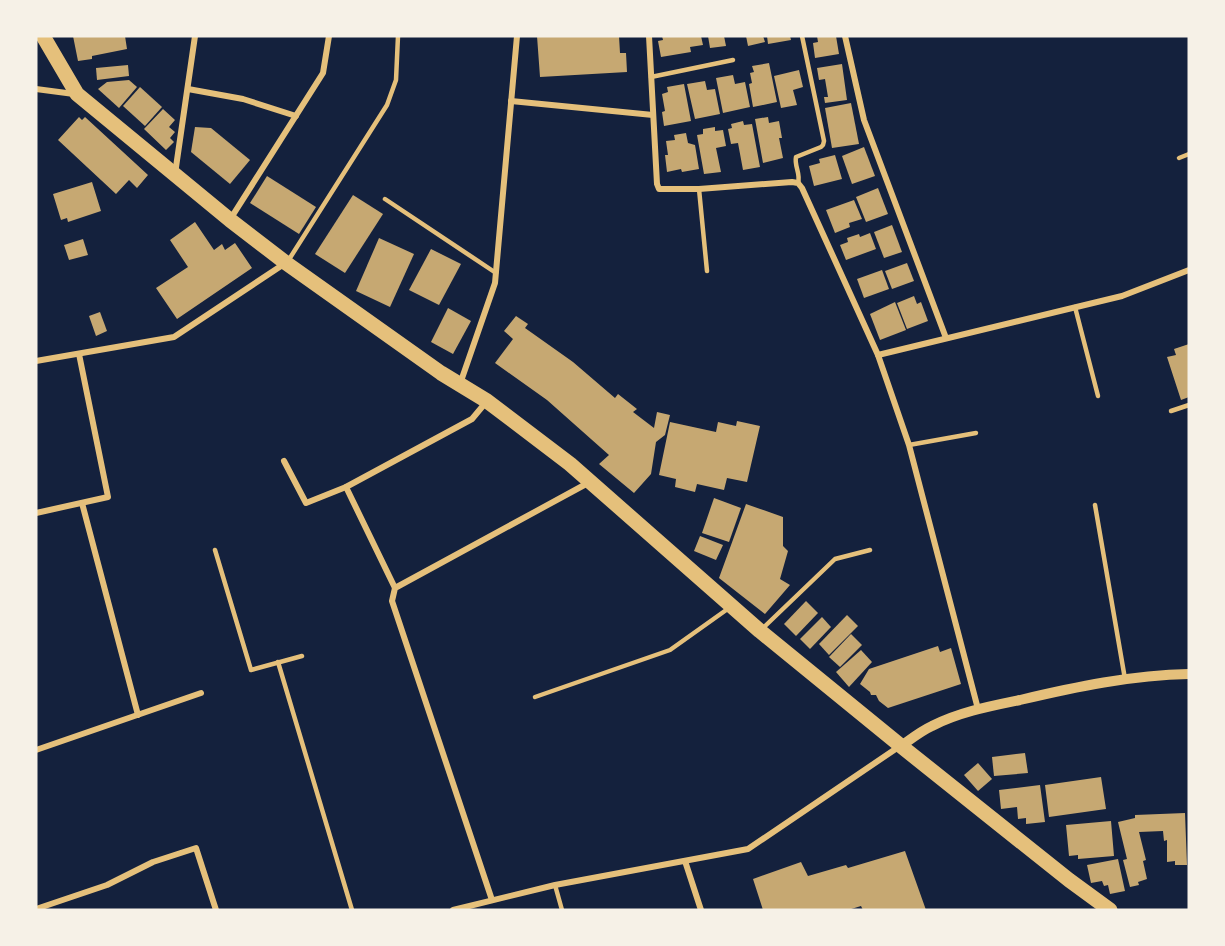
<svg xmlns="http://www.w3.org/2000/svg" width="1225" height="946" viewBox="0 0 1225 946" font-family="'Varela Round',sans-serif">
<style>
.building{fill:#c6a872}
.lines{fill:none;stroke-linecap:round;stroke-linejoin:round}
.service{stroke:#e5c07b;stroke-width:4.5}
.minor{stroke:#e5c07b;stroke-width:6}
.tertiary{stroke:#e5c07b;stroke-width:10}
.primary{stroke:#e5c07b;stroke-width:15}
</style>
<rect width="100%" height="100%" fill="#14213d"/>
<g class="building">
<polygon points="73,36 125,36 127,49 92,56 92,59 78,61"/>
<polygon points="537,36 619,36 620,53 626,53 627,72 540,77"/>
<polygon points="662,36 701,36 703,45 690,47 691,52 661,57 658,41 663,40"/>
<polygon points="708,36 724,36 726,46 710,48"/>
<polygon points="746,36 763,36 765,42 748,46"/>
<polygon points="767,36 790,36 791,40 768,44"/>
<polygon points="817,36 836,36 839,54 815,58 813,43 818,42"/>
<polygon points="769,63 777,102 753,107 749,84 752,83 750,73 754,72 752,66"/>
<polygon points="842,64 847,100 825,103 824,97 828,97 825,79 819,80 817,68"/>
<polygon points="128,65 129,76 97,80 96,68"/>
<polygon points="799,70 803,87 793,90 797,105 781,108 774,76"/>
<polygon points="733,75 735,84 745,82 750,107 723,113 716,78"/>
<polygon points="129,80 137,87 119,108 98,89 107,82"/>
<polygon points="705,81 707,90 715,89 720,114 695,119 687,84"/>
<polygon points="684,84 691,121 664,126 662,112 665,111 662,94 668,92 667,87"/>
<polygon points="140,87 162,107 145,126 123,106"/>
<polygon points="851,103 859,144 832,148 825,108"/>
<polygon points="163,109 175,120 169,127 175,132 170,138 174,142 166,150 144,129"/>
<polygon points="79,117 82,120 85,117 148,175 137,188 129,180 116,194 58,140"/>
<polygon points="768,117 769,123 779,121 782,138 779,138 783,158 763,163 755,119"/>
<polygon points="743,121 744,125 752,124 760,167 743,170 738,143 731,144 728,129 732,128 731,124"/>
<polygon points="195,127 211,128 250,160 230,184 191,152"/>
<polygon points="715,127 715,131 723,130 726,146 716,148 721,172 704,174 697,135 703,134 703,129"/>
<polygon points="686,133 688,143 695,145 699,169 682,172 681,169 667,172 665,155 668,155 666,141 675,140 674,135"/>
<polygon points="864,147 875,176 852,184 842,156"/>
<polygon points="835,155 842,179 814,186 809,166 820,163 819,159"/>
<polygon points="267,176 316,207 299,234 250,203"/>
<polygon points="92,182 101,211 68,222 67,218 61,220 53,194"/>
<polygon points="878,188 888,214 866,222 856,197"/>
<polygon points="353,195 383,214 345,273 315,254"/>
<polygon points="854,200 862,219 849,223 850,227 835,233 826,210"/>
<polygon points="195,222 214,250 222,244 225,250 235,243 252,268 177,319 156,288 188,267 170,240"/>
<polygon points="892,225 902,252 884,258 874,232"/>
<polygon points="870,233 876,249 846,260 840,245 848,242 847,238 859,234 860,237"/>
<polygon points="379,238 414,254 390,307 356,291"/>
<polygon points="83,239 88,255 69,260 64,245"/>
<polygon points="431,249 461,264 439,305 409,290"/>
<polygon points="907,263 914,281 892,289 885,271"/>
<polygon points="882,270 889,289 864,298 857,279"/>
<polygon points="914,296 917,304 921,302 928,321 907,329 897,303"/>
<polygon points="895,302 906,330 880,340 870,314"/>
<polygon points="448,308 471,321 453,354 431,342"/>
<polygon points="100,312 107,331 96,336 89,316"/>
<polygon points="516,316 528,324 525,328 573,362 615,398 618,394 637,409 633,412 654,428 657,412 670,415 665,435 656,442 651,474 634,493 599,464 609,455 547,400 495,363 513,339 504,331"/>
<polygon points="1189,344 1189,397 1181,400 1167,357 1176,355 1174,349"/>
<polygon points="737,421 760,426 747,482 727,478 724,490 697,484 695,492 675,487 676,479 659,475 670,422 716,432 718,422 736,426"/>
<polygon points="714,498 741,508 729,542 702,533"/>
<polygon points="746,504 783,517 783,546 788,551 780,579 790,585 765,614 719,578"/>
<polygon points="700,536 723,545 716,560 694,551"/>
<polygon points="806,601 818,613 796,636 784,624"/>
<polygon points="847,615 858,626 829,655 819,644"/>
<polygon points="822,617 831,627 810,649 800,639"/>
<polygon points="851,634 862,645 840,667 829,657"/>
<polygon points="938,646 940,652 951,648 961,684 888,708 879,701 876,695 871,695 870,692 860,684 869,669"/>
<polygon points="861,650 872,662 849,687 836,672"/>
<polygon points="1025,753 1028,773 994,776 992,757"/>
<polygon points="978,763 992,779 978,791 964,775"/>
<polygon points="1101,777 1106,809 1049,817 1045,785"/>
<polygon points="1040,785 1045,822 1026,824 1026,818 1018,819 1017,807 1001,809 999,790"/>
<polygon points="1185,813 1187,865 1175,865 1175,861 1167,862 1167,840 1164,841 1163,831 1139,832 1146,860 1143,861 1147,879 1138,882 1139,885 1130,887 1123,860 1127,859 1118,822 1135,818 1135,815"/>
<polygon points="1111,821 1114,856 1078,859 1078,855 1069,856 1066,825"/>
<polygon points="905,851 926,910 863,910 861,906 848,910 763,910 753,879 801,862 808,876 846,865 848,868"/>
<polygon points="1118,859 1125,891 1110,894 1108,885 1104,886 1102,881 1091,883 1087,865"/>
</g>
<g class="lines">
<g class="service">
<polyline points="651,77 733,60"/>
<polyline points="1179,158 1189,154"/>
<path d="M798 183C801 174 794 166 796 157L821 147 823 145 824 141 802 36"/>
<polyline points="699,189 707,271"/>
<polyline points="385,199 496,273"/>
<polyline points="288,261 387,105 396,80 398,36"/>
<polyline points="1075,307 1098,396"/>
<polyline points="1171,411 1189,405"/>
<polyline points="909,445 976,433"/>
<polyline points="1095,505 1125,679"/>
<polyline points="215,550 251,670 302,656"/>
<polyline points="762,629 835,559 870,550"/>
<polyline points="278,662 352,910"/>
<polyline points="535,697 670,650 729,608"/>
<polyline points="555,885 562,910"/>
</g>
<g class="minor">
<polyline points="649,36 657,184 659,189 699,189 792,182 798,183 802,188 878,355"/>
<polyline points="845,36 864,120 946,338"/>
<polyline points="36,89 74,94"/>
<polyline points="188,89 243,99 296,116"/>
<polyline points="511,101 653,115"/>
<polyline points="175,174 195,36"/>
<polyline points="231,218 323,73 329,36"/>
<polyline points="36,361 174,337 284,264"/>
<polyline points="460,384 495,283 517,36"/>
<polyline points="284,461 306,503 346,487 472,419 487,401"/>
<polyline points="346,487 395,588"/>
<polyline points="82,503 138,715"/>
<polyline points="36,513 108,497 79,354"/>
<polyline points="978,709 909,445 878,355 1122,296 1189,270"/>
<polyline points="36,750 201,693"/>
<polyline points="685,861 701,910"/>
<polyline points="492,900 392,601 395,588 588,483"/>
<polyline points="36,909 107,885 153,862 196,848 216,910"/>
<polyline points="453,910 555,885 748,849 900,746"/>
</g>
<path class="tertiary" d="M901 746C911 739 921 731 932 726 959 712 991 706 1020 700 1075 687 1132 675 1189 674"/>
<polyline class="primary" points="43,36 77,94 230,220 286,263 441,373 487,401 570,464 760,631 901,746 1069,880 1110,910"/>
</g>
<rect width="1225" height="946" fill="none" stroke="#f6f1e7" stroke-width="75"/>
</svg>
